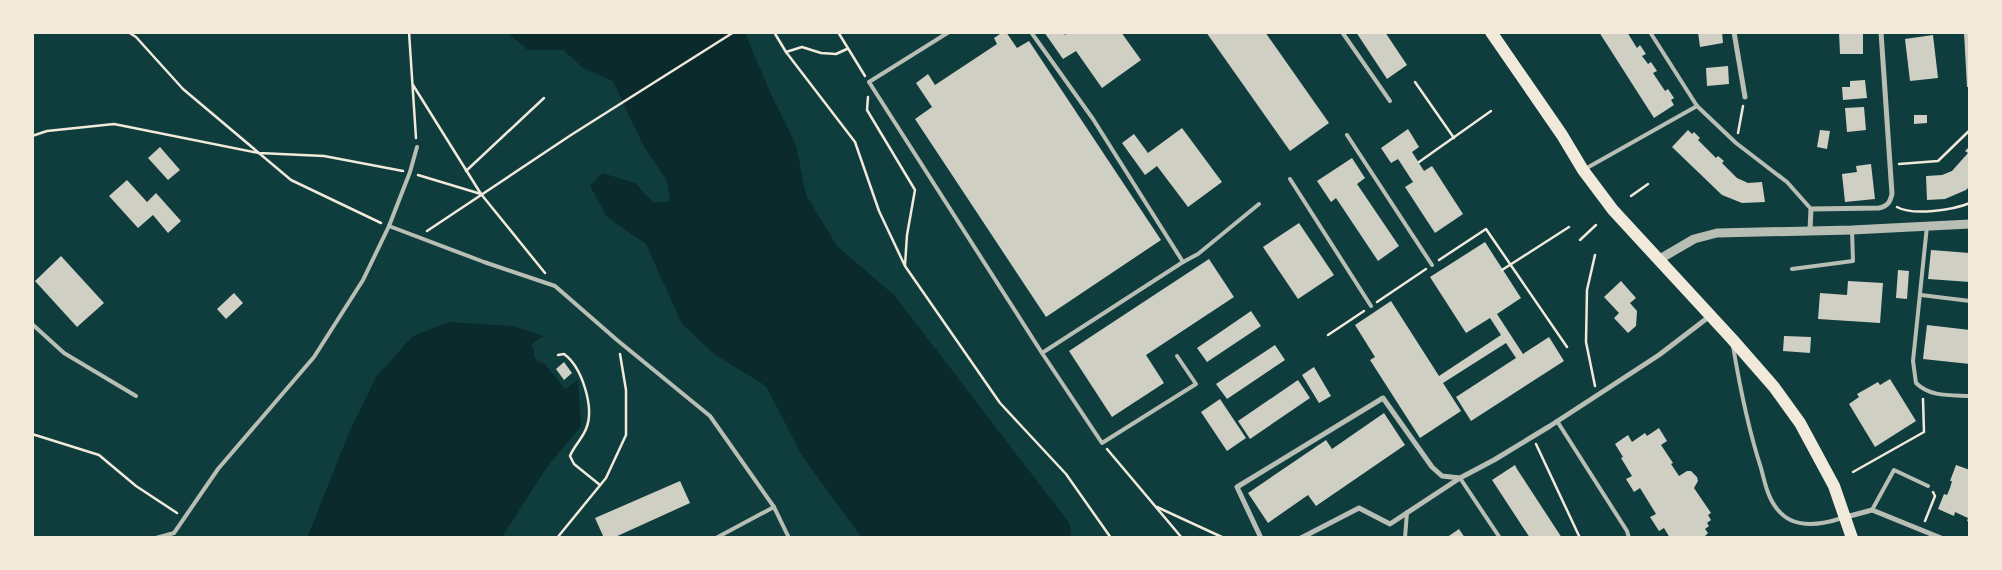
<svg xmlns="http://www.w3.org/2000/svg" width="2002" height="570" viewBox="0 0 2002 570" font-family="Rubik,sans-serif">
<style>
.water{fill:#0a2a2b}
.pier{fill:#0f3d3e}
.building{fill:#cfcfc3}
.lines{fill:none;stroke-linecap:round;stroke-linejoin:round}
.path{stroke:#f1e9da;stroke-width:2.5}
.service{stroke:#b8beb3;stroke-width:4}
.minor{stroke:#b8beb3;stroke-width:5}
.tertiary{stroke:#b8beb3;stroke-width:9}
.primary{stroke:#f1e9da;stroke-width:12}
</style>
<rect width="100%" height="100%" fill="#0f3d3e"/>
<g class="water">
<polygon points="510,33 745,33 770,92 796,145 806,195 837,246 895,296 1070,524 1071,537 861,537 801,454 766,386 714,354 682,324 646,244 607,217 590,186 602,173 635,183 654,203 670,201 667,181 643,145 613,81 583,68 563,50 528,50 511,36"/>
<polygon points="448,322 513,326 543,336 578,380 581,426 547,467 502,537 307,538 350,430 376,377 413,336"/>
</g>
<polygon class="pier" points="543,336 578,380 565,389 544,363 539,362 534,357 534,350 531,345"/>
<g class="building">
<polygon points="1003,32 1006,32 1017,48 1029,41 1161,240 1046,317 915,119 932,107 916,83 928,74 935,85 997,44 994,38"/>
<polygon points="1044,32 1063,32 1065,35 1068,32 1121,32 1141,60 1102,88 1076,51 1063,59"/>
<polygon points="1206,32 1265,32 1329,123 1290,151"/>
<polygon points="1356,32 1385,32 1407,65 1387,79"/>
<polygon points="1599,32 1627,32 1637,48 1640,45 1646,54 1642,56 1648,64 1651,62 1657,71 1653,73 1665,91 1668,89 1674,98 1671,100 1674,105 1654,118"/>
<polygon points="1698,32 1722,32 1723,43 1700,47"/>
<polygon points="1839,32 1863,32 1863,54 1840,54"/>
<polygon points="1964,32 1970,32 1970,87 1967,87"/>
<polygon points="1933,35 1938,78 1910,81 1905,39"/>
<polygon points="1728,66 1729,84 1707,86 1706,68"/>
<polygon points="1865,80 1867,98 1843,100 1842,87 1850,87 1850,81"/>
<polygon points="1864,107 1866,130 1847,132 1845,108"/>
<polygon points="1914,115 1927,115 1927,123 1914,124"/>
<polygon points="1182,128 1222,182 1188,207 1157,166 1145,175 1122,143 1134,134 1148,153"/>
<polygon points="1408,129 1419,147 1412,152 1424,171 1432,166 1463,214 1435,233 1405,187 1413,182 1398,159 1391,163 1381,148"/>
<polygon points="1688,130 1692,134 1694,132 1700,138 1698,140 1716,158 1718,156 1724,161 1722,163 1737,178 1748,183 1762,182 1765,202 1742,203 1722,195 1672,147"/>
<polygon points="1820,130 1830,131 1827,149 1817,147"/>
<polygon points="1970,146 1970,186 1966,190 1945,199 1927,200 1926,176 1942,175 1952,171 1968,153 1965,151"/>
<polygon points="160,147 180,170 168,180 148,158"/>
<polygon points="1352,158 1365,178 1357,184 1399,246 1378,261 1336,198 1331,202 1317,181"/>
<polygon points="1871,164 1875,199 1845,202 1842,174 1857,172 1856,166"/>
<polygon points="127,180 147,202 156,193 181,221 168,233 153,215 138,228 109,196"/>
<polygon points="1299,223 1334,275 1298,299 1263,247"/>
<polygon points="1485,242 1521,298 1497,314 1523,354 1549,337 1564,361 1471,421 1456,397 1516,358 1506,343 1443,383 1461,411 1420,438 1370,360 1375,357 1355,325 1391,301 1439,376 1501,335 1490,318 1466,333 1430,277"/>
<polygon points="1931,250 1970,253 1970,282 1928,279"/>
<polygon points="61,256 104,303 77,327 35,281"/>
<polygon points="1209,259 1234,297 1146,355 1164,383 1112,417 1069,351"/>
<polygon points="1898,270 1909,271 1907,299 1896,298"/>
<polygon points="1621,281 1636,298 1630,303 1637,311 1636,326 1628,333 1614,318 1619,313 1604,297"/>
<polygon points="1848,281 1883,283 1880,323 1818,319 1820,293 1847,295"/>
<polygon points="234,293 243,303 226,319 217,309"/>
<polygon points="1251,311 1261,326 1207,362 1197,348"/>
<polygon points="1927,325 1970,330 1970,364 1923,359"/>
<polygon points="1784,336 1811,337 1810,353 1783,351"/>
<polygon points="1275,345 1285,360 1227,399 1216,384"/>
<polygon points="564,362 572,373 564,380 556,369"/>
<polygon points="1314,367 1331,396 1319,403 1302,375"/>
<polygon points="1890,379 1916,421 1875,447 1849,404 1859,397 1857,394 1878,382 1880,385"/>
<polygon points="1298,380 1310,398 1250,439 1238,421"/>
<polygon points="1220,399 1246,438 1227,451 1201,412"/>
<polygon points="1384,413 1405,445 1316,506 1308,495 1268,523 1248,493 1326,440 1332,449"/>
<polygon points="1659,428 1667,441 1661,445 1673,463 1671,464 1679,476 1687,471 1691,471 1697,477 1698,481 1694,488 1711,513 1708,515 1711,520 1707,523 1709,526 1705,529 1708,533 1703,538 1670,538 1664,528 1659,531 1650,517 1656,514 1640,488 1634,492 1626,479 1632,476 1621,458 1623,457 1615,444 1628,435 1632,442 1645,433 1647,436"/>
<polygon points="1515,465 1517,469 1562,538 1530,538 1492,480"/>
<polygon points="1956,465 1970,470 1970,522 1967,521 1968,518 1955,512 1954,516 1938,509 1944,494 1947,495 1950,488 1952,481 1950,481"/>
<polygon points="680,481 690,503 613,538 604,538 595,518"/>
<polygon points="1459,529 1465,538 1446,538"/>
</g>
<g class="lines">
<g class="path">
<polyline points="128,32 136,37 183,89 291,180 381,223"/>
<polyline points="409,32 416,138"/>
<polyline points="774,32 786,52 855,142 879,211 905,266 1000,403 1066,474 1111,538"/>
<polyline points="838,32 865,76"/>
<polyline points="786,52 802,47 821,53 836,54 847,49"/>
<polyline points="1415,82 1454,138"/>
<polyline points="413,85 481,194 545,273"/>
<polyline points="868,97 867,110 915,190 907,235 905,265"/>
<polyline points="1738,133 1743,106"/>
<polyline points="32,136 47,131 114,124 259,153 324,156 403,171"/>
<polyline points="1419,162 1491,111"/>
<polyline points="1899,164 1938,161 1970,130"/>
<polyline points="466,171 544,98"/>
<polyline points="418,175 481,194"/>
<polyline points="1631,196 1648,184"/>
<path d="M1897 207C1913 216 1953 210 1970 203"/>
<polyline points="427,231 571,135 734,32"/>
<polyline points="1580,240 1596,225"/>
<polyline points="1595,255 1587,290 1586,342 1595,386"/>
<polyline points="1439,260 1486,229 1567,347"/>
<polyline points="1502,270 1569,227"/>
<polyline points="1377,302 1426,269"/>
<polyline points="1328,335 1364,311"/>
<path d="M558 355 564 354C582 367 595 408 586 429 582 439 574 446 570 456L574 464 600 485"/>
<polyline points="32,434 99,455 136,486 177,513"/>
<polyline points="1536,444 1580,538"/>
<polyline points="1107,449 1182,538"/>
<polyline points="1853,472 1924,432 1923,399"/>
<polyline points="1157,507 1224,538"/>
<polyline points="1925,521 1935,496 1933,492"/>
<polyline points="557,538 606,478 626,435 626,390 620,354"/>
</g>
<g class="service">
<polyline points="949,32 869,82 1042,353 1183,262 1093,119 1031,32"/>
<polyline points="1342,32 1390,101"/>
<polyline points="1650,32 1697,106 1736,143 1787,182 1811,209"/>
<polyline points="1347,135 1432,265"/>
<polyline points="1585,169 1697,106"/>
<polyline points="1290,179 1371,306"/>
<polyline points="389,226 484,262 555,286 617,340 710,416 774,507 789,538"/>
<path d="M1927 226 1913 361 1916 383C1930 397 1950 395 1970 396"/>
<polyline points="1183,262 1198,254 1259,204"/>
<polyline points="1792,269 1853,261 1852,230"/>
<polyline points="1921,295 1970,301"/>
<polyline points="32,324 64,353 136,396"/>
<path d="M1733 346C1740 388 1748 428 1761 468 1765 483 1768 499 1778 510 1794 530 1821 525 1842 518"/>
<polyline points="1042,353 1102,443 1196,384 1177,356"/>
<polyline points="1557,421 1627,531 1629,538"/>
<polyline points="1460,478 1500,538"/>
<polyline points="1872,510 1894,470 1928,486"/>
<polyline points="156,538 174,533 218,469 314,357 363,280 389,226 410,172 417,147"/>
<polyline points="716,538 774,507"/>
<polyline points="1405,538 1407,512"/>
</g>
<g class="minor">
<polyline points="1734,32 1745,97"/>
<path d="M1810 230 1811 209 1879 208C1888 206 1890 202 1892 194L1881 32"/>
<polyline points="1846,517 1872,510 1941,538"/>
<polyline points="1261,538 1237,487 1383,398 1432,467 1442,476 1460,478"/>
<polyline points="1301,538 1359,508 1390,524 1460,478 1494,460 1550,426 1659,355 1710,316"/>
</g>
<polyline class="tertiary" points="1658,260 1694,239 1717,233 1852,230 1970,224"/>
<polyline class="primary" points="1491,32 1562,135 1583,170 1613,210 1732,339 1774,387 1800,423 1834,486 1852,538"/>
</g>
<rect width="2002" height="570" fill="none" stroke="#f1e9da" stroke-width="68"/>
</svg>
